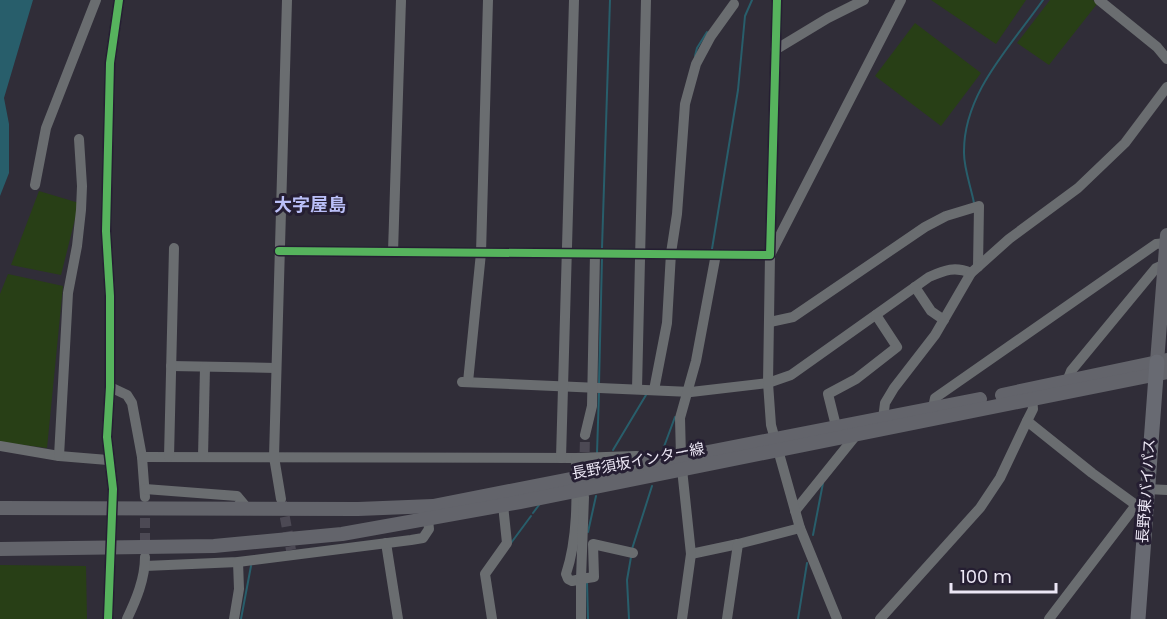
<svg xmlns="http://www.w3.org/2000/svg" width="1167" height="619" viewBox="0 0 1167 619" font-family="Poppins,'Noto Sans JP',sans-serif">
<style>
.green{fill:#283f16}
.water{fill:#285e6b}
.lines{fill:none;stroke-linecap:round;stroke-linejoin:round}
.stream{stroke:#285e6b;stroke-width:2}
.minor-tunnel{stroke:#4c4954;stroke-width:10;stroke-dasharray:10 5;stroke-linecap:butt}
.minor{stroke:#6a6d70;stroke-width:10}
.major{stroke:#63646b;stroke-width:14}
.highway{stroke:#686a72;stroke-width:15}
.cycleway-casing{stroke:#251e32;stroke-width:11}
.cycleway{stroke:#56b35d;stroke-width:8}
.labels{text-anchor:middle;stroke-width:6;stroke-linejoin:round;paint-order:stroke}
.street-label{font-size:15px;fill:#ece7f5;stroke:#251e32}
.quarter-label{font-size:18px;font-weight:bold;fill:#babff8;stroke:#251e32}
</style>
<rect width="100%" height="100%" fill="#302d38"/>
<g class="green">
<polygon points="931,0 1026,0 996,44"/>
<polygon points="1050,0 1093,0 1097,4 1049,65 1017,43"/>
<polygon points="915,23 981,73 941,126 875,76"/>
<polygon points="39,191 79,203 61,275 11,265"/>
<polygon points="8,274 63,286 47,448 0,442 0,294"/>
<polygon points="0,565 86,566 87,619 0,619"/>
</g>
<polygon class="water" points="0,0 33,0 4,98 9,124 9,173 0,196"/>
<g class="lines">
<g class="stream">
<polyline points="695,56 697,48 707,32"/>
<path d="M974 203C971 187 964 169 964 153 963 93 1011 46 1043 0"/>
<polyline points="602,248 610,0"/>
<polyline points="712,249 738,90 745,16 752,0"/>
<polyline points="599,384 602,258"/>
<polyline points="613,450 646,395"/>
<polyline points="662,452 675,417"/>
<polyline points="597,453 599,392"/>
<polyline points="533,513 539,505"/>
<polyline points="588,532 596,496"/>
<polyline points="813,535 823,483"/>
<polyline points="511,543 531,516"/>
<polyline points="632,549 652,486"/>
<polyline points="587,582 588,619"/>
<polyline points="241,619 251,566"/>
<polyline points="629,619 627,580 631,557"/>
<polyline points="798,619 807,563"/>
</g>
<g class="minor-tunnel">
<polyline points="584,482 585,435"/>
<polyline points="282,502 291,550"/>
<polyline points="145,503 145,554"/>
</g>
<g class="minor">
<polyline points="1099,0 1157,47 1167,59"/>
<polyline points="775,50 828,18 864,0"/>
<polyline points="35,185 46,128 96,0"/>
<polyline points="279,251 770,255 777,0"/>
<polyline points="393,252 401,0"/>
<polyline points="915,287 931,311 944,320"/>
<polyline points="770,322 793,317 925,227 946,216 979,206 978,267"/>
<polyline points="171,366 276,368"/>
<polyline points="1067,381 1071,371 1156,268 1165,264"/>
<path d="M462 382 691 392 768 383 791 375 929 277C945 270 955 266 971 273"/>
<polyline points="468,382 481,253 488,0"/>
<polyline points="110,387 127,395 132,403 142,457 145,497"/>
<polyline points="637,389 646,0"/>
<polyline points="654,390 667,323 671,253 677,214 685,104 696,64 711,36 734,4"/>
<polyline points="933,408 935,398 1156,244 1166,243"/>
<polyline points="883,419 885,403 894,388 935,335 971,273 1009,239 1078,188 1125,143 1167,87"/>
<polyline points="1027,421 1092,473 1136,505 1147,506"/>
<polyline points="836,426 828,394 856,379 897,347 876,315"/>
<polyline points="585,435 592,406 595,253"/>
<polyline points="0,446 59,456 108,460"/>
<polyline points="59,456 68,293 77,246 81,210 82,186 79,139"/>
<path d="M142 457 576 458C577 496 578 538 566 574L568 579 572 581 581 579V619"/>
<polyline points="169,457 174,248"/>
<polyline points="203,457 205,367"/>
<polyline points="681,457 680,418 696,361 716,254"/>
<polyline points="561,458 574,0"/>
<polyline points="576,458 636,456 645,457 651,463"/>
<polyline points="145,489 237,496 247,508"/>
<polyline points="1147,489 1167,490"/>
<polyline points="584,497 581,579 594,577 593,544 633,553"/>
<polyline points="281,499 274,457 287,0"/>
<polyline points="795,511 857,434"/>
<polyline points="386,543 398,619"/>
<polyline points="691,554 738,544 800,528"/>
<polyline points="145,566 238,562 411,540 423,538 429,529 428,520"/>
<polyline points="108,619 113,489 107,437 110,387 110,296 106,231 110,63 119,0"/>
<path d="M127 619C136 600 145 579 145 557"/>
<polyline points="234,619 239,589 238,562"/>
<polyline points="492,619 485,574 507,543 503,505"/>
<polyline points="682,619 691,554 682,469"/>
<polyline points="727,619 738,544"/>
<polyline points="837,619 800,528 771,425 768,383 770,255 901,0"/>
<polyline points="880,619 980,508 1000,478 1027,421 1033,409 1032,398"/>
<polyline points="1049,619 1136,505"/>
</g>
<g class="major">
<polyline points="1157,362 1167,235"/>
<polyline points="1002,395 1167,360"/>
<polyline points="0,508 358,509 433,506 980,399"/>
<polyline points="0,549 214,546 342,534 520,502 1167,372"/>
</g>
<polyline class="highway" points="1138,619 1157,362"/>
<defs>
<g id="cycleway">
<polyline points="279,251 770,255 777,0"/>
<polyline points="108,619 113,489 107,437 110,387 110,296 106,231 110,63 119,0"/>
</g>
</defs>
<use href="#cycleway" class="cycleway-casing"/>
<use href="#cycleway" class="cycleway"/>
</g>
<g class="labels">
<g class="street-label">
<text transform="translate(638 461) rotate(-11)" y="5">長野須坂インター線</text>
<text transform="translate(1146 491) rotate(-86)" y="5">長野東バイパス</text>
</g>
<g class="quarter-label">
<text x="310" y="211">大字屋島</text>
</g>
</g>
<path d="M951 583v9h105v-9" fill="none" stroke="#ece7f5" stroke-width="3"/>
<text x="960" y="583" font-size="18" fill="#ece7f5" stroke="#251e32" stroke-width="4.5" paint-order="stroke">100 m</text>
</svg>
